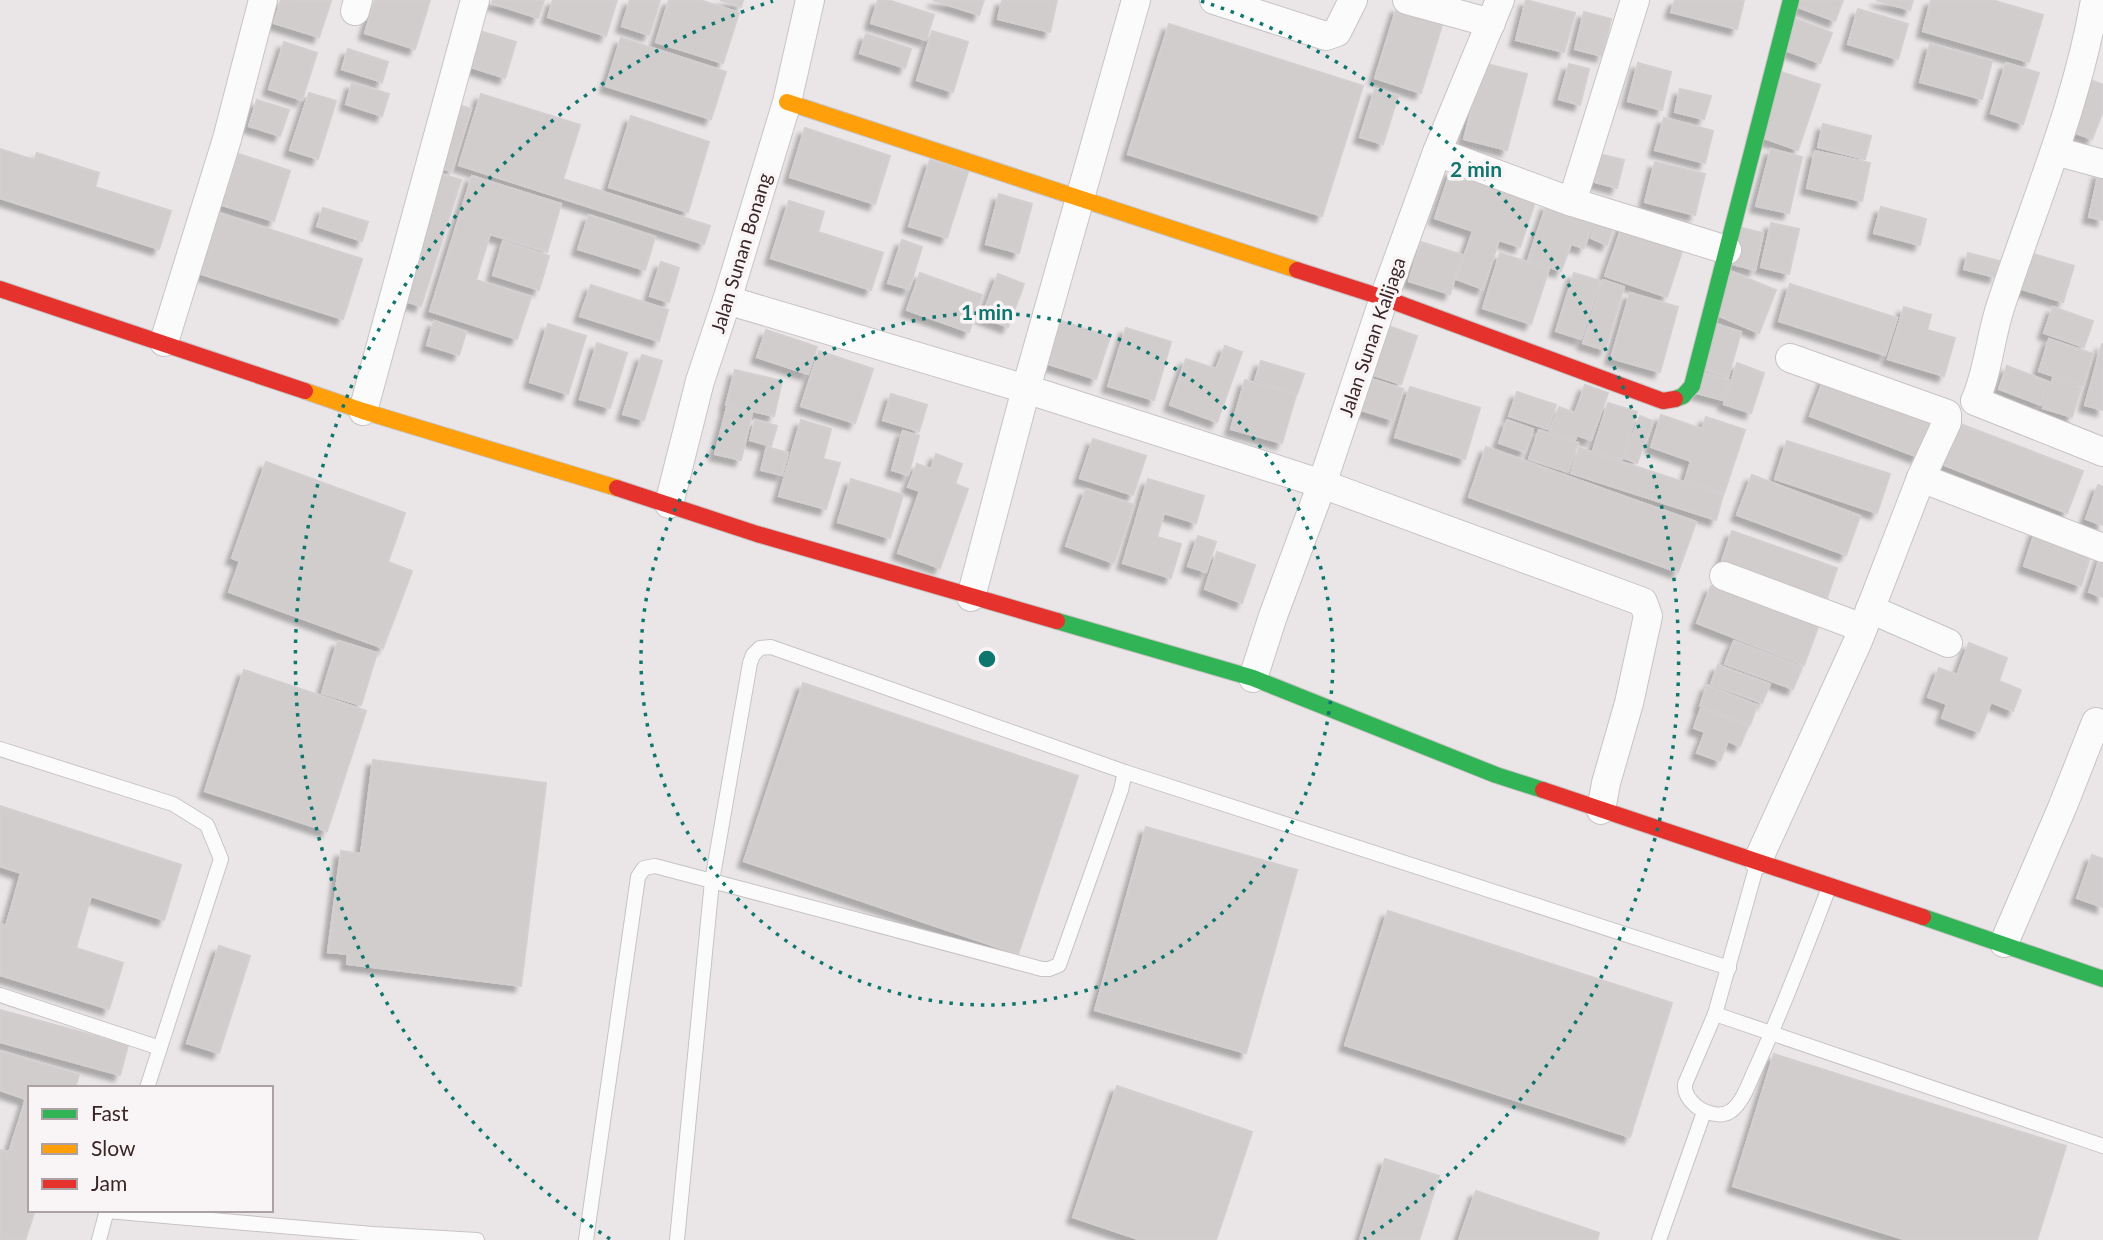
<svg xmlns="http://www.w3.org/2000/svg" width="2103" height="1240" viewBox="0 0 2103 1240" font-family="Lato,sans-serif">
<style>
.building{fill:#d1cdcd;stroke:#d3cfd0;stroke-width:2;filter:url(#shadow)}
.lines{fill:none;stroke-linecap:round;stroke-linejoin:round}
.lane-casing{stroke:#c8c3c4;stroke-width:16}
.street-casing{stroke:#c8c3c4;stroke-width:30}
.fast-casing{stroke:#c7c2c3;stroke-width:18}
.slow-casing{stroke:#c7c2c3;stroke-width:18}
.jam-casing{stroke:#c7c2c3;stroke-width:18}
.lane{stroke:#fcfbfb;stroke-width:14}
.street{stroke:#fcfbfb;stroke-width:28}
.fast{stroke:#30b455;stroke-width:16}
.slow{stroke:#ff9f0a;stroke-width:16}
.jam{stroke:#e5322d;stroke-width:16}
.ring{fill:none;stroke:#0f766e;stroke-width:3.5;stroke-dasharray:3.5 7}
.labels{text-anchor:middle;stroke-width:7;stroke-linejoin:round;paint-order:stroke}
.street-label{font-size:19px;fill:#3b2627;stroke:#f9f4f6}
.centre{fill:#0f766e;stroke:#f9f4f6;stroke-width:3.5}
.ring-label{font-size:21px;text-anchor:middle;font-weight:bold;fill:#0f766e;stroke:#f9f4f6;stroke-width:7;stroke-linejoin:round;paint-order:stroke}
</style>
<defs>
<filter id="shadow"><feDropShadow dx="-6" dy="6" stdDeviation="2" flood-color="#0004"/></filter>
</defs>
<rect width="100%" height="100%" fill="#eae6e7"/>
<g class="building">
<polygon points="281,0 331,1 319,37 274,23"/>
<polygon points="375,0 430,0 415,49 365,33"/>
<polygon points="493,0 544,0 538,18 492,3"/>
<polygon points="553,0 617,0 606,36 548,17"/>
<polygon points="630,0 660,0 649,35 622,26"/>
<polygon points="669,0 700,0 739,13 723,63 656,42"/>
<polygon points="720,0 743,0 741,7"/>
<polygon points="878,0 888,0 934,15 926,40 871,23"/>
<polygon points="933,0 984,0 979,15"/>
<polygon points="1002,0 1057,0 1050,32 998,19"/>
<polygon points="1526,0 1575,13 1564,52 1516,40"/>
<polygon points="1675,0 1744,0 1737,29 1671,12"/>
<polygon points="1792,0 1843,0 1835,21 1790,4"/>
<polygon points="1876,0 1913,0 1910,10"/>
<polygon points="1931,0 1992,0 2043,15 2029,62 1923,31"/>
<polygon points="1397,7 1443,22 1421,93 1375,78"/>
<polygon points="1858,9 1908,24 1898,59 1848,44"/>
<polygon points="1584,12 1611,19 1602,56 1575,49"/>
<polygon points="1796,19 1832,33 1820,63 1785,50"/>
<polygon points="1169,24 1363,86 1322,216 1128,154"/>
<polygon points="476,30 516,42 505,78 465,65"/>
<polygon points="932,31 968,42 953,92 917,80"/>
<polygon points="866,34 911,49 905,68 860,53"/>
<polygon points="621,38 726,72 711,119 606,86"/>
<polygon points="284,42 317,53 302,100 269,89"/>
<polygon points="1930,44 1992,61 1982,99 1920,82"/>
<polygon points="348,49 388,62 382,82 342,69"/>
<polygon points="1483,63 1527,74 1507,150 1464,139"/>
<polygon points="1638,63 1671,72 1662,110 1628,101"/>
<polygon points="2006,63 2039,73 2023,124 1991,113"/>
<polygon points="1569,64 1589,69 1580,105 1559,99"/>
<polygon points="1778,71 1820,85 1798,150 1755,135"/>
<polygon points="2088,79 2103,85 2103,111 2092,139 2070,131"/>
<polygon points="352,83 389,94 382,116 346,104"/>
<polygon points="1375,89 1398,96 1383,144 1360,137"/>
<polygon points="1680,89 1711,96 1704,119 1675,112"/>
<polygon points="309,93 336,101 318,159 290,150"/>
<polygon points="481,94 580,125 563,179 710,226 704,244 459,165"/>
<polygon points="257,100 289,110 280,136 249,126"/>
<polygon points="453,103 471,109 452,171 433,166"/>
<polygon points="631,116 709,142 688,212 609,187"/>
<polygon points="1664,118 1713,131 1705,163 1655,150"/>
<polygon points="1823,124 1871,136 1865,159 1818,147"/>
<polygon points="805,128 890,156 875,204 790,177"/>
<polygon points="0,149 34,160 37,153 99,173 95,187 171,211 159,249 0,198"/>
<polygon points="1771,149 1802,157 1789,213 1756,206"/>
<polygon points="1815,151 1870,163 1862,201 1807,188"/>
<polygon points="1595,153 1624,160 1617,188 1588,180"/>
<polygon points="239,154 290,171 274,221 222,205"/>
<polygon points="930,160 968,172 947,238 909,226"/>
<polygon points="1655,162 1705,174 1695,215 1645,202"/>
<polygon points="1451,170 1536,199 1520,247 1499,240 1483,289 1456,279 1473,231 1435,218"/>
<polygon points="2099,172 2103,173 2103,220 2089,217"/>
<polygon points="438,173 461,180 421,306 399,299"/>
<polygon points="472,176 561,204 547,252 490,234 476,280 531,297 517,339 430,311"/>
<polygon points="999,194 1032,204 1019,253 986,244"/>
<polygon points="789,201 824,212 818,232 883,253 871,290 771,258"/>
<polygon points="1547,204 1594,221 1584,248 1571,244 1561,271 1528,260"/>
<polygon points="1881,207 1926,219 1920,245 1874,233"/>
<polygon points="323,208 368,222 362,241 317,226"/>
<polygon points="209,210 362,259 343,319 189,270"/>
<polygon points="589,215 655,237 645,270 578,249"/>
<polygon points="1598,218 1615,224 1607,245 1591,238"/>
<polygon points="1624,221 1685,242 1667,297 1605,276"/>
<polygon points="1771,223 1799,229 1789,274 1761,267"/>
<polygon points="1734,226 1763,233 1755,270 1725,262"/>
<polygon points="902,240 922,247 909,289 888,283"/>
<polygon points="503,241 549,256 539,290 493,275"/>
<polygon points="1421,242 1462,255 1450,294 1409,281"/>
<polygon points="2027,252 2074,266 2063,302 2016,287"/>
<polygon points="1500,253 1549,269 1531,324 1483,308"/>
<polygon points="1968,253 1999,261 1995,277 1964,269"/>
<polygon points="661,262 679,268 669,302 650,296"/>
<polygon points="1727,270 1776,290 1759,333 1710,312"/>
<polygon points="920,273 982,295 969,332 907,310"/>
<polygon points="1574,273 1600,281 1581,339 1556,331"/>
<polygon points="998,274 1024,284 1008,327 982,317"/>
<polygon points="1603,280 1624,287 1605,350 1583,343"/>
<polygon points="1790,284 1897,318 1885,355 1779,321"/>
<polygon points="591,285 668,310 659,341 580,316"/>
<polygon points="1630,293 1678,307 1660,372 1611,358"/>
<polygon points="1904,307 1931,315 1927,330 1955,338 1944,376 1888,359"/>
<polygon points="2053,307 2093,321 2084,347 2044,333"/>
<polygon points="1049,317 1110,337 1096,379 1036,360"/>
<polygon points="434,321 466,332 459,355 427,345"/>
<polygon points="1377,322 1417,336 1401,384 1362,371"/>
<polygon points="1712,323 1741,332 1728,377 1699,368"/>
<polygon points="548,324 586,336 568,394 530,382"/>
<polygon points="1126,328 1171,342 1154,400 1108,386"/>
<polygon points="766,330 817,347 808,374 757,357"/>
<polygon points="2049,339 2093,354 2083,386 2039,371"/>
<polygon points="597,343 627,353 610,408 580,399"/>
<polygon points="2102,344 2103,344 2103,410 2085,405"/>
<polygon points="1225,346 1242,352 1217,422 1170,405 1186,359 1216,369"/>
<polygon points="819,351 873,369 855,423 801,406"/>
<polygon points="642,355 662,361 644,420 623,414"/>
<polygon points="1261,361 1304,374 1297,394 1255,380"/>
<polygon points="1737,363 1764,373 1751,413 1724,404"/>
<polygon points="2007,366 2049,382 2041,405 1999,389"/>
<polygon points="735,370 782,381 774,416 726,405"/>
<polygon points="1698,371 1729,380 1723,400 1693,392"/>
<polygon points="1359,375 1403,389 1393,420 1349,406"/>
<polygon points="1825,376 1933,416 1918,457 1810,416"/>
<polygon points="2053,378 2081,388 2072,417 2043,408"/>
<polygon points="1245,380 1296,395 1282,443 1231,429"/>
<polygon points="1585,385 1608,393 1591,440 1577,435 1575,440 1550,431 1559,407 1575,413"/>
<polygon points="1410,387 1480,408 1465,459 1395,437"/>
<polygon points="1517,392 1556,405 1548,429 1509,416"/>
<polygon points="891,394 927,405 919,431 883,420"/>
<polygon points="1608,403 1637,412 1622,460 1593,450"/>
<polygon points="727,407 752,413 741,460 715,454"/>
<polygon points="1661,415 1702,429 1706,417 1745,430 1724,493 1685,480 1691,461 1651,447"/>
<polygon points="1640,416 1653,421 1637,463 1624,458"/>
<polygon points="755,420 777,426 771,446 750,440"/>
<polygon points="801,420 831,429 823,459 840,463 826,509 779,496"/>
<polygon points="1507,420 1533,429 1525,452 1499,443"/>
<polygon points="1950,420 2083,471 2067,513 1934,461"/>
<polygon points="1539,430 1578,443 1568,472 1529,459"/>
<polygon points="903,431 919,436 908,475 892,470"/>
<polygon points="1093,439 1146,456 1133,495 1080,478"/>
<polygon points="1787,441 1890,474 1877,513 1775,479"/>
<polygon points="767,447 788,453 782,475 761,470"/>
<polygon points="1486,447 1696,522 1678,572 1469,497"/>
<polygon points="1579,448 1723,495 1716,520 1571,473"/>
<polygon points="936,454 962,464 955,484 968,489 940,568 898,553 920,491 908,487 917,464 931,469"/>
<polygon points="266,462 405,513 388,562 412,571 383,648 229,592 240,561 232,558"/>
<polygon points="1752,475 1860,516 1846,555 1737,515"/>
<polygon points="851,479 903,495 890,538 838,522"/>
<polygon points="1148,479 1204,496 1196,523 1164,513 1157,537 1181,544 1171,578 1123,563"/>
<polygon points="2098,485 2103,487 2103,525 2086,519"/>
<polygon points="1086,489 1134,505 1114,563 1066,546"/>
<polygon points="2036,529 2093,548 2081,586 2024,566"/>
<polygon points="1732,531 1837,568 1825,604 1720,567"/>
<polygon points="1198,536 1216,542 1206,572 1188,566"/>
<polygon points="1217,552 1255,565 1242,603 1205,589"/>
<polygon points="2102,553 2103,553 2103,597 2089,592"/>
<polygon points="1711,586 1818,627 1804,665 1697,623"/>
<polygon points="338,641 377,653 361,705 322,693"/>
<polygon points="1734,641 1802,667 1793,689 1725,664"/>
<polygon points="1969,643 2007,658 1999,681 2021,690 2013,711 1991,702 1979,732 1942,718 1947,704 1928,697 1939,668 1957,675"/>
<polygon points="1718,665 1770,684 1762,703 1711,684"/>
<polygon points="244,670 366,711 327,831 205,791"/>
<polygon points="803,683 1078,776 1018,954 744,861"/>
<polygon points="1707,685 1757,705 1750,725 1700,706"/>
<polygon points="1701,708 1748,726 1740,746 1728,741 1720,761 1697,753 1705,732 1694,728"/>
<polygon points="373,760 546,783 521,986 347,964 348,954 328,952 341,851 361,854"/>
<polygon points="0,806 181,865 164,920 91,896 76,948 123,963 109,1009 0,975 0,924 6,926 21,873 0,866"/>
<polygon points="1146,827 1297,870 1246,1053 1095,1010"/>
<polygon points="2092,855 2103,859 2103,907 2077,898"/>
<polygon points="1388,911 1672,1003 1630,1137 1345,1045"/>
<polygon points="219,946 250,956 219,1053 187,1043"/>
<polygon points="0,1010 128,1045 120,1075 0,1042"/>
<polygon points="0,1051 79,1075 75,1088 30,1088 30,1210 35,1210 25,1240 0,1240 0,1150 9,1152 26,1099 0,1090"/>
<polygon points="1774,1054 2066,1146 2037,1240 1907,1240 1733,1186"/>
<polygon points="1117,1086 1252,1132 1216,1240 1141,1240 1073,1217"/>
<polygon points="1385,1159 1439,1176 1419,1240 1360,1240"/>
<polygon points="1476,1191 1599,1233 1597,1240 1459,1240"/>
</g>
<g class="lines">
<defs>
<g id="lane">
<polygon points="771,647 1125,772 1121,790 1059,965 1049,969 1042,969 712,881 750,663 753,655 760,648"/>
<polyline points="0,749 173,804 207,825 221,859 147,1088"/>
<polyline points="1125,772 1729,968"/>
<path d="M1758 861 1715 1014 1685 1084C1684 1093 1689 1100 1696 1106 1705 1113 1721 1118 1731 1111 1743 1102 1749 1083 1755 1070 1783 1009 1806 947 1830 885"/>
<polyline points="0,995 160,1048"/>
<polyline points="1715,1014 2103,1146"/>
<polyline points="107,1211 373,1234 477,1240"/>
<polyline points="99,1240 107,1210"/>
<polyline points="586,1240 638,877 644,868 655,866 712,881 677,1240"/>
<polyline points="1659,1240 1704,1112"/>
</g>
<g id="street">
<polyline points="1214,0 1326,36 1337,32 1353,0"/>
<polyline points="1407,0 1491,23"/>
<path d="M2095 0C2077 106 2033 206 2000 308 1990 339 1988 372 1975 401L2103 452"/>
<polyline points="355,11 358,0"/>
<polyline points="2055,151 2103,164"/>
<polyline points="1437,152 1572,202 1727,250"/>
<polyline points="1572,202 1635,0"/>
<polyline points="727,300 1026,389 1322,484 1643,602 1648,616 1629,703 1606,783 1601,810"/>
<polyline points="164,342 227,139 263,0"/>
<polyline points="363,411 475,0"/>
<polyline points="1921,478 2103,548"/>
<polyline points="669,504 700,381 727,300 787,102 810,0"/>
<polyline points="1724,576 1863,628"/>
<polyline points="971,597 1026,389 1136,0"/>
<polyline points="1870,609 1948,643"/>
<polyline points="1253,678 1273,616 1322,484 1384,298 1437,152 1500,0"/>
<polyline points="1758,860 1858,641 1921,478 1947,422 1947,414 1790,358"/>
<polyline points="2004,943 2062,808 2096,722"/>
</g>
<g id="fast">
<polyline points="1675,399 1683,396 1692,386 1791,0"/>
<polyline points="1057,621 1253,678 1496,775 1543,790"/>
<polyline points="1923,917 2103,979"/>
</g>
<g id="slow">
<polyline points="787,102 1297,270"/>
<polyline points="305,391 363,411 617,488"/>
</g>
<g id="jam">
<polyline points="1297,270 1384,298 1663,401 1675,399"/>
<polyline points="0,289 305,391"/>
<polyline points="617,488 757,534 1057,621"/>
<polyline points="1543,790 1923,917"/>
</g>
</defs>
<use href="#lane" class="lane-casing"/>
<use href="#street" class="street-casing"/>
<use href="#fast" class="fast-casing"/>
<use href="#slow" class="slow-casing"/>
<use href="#jam" class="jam-casing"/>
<use href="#lane" class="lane"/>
<use href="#street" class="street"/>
<use href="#fast" class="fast"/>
<use href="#slow" class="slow"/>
<use href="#jam" class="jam"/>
</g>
<g class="ring">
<circle cx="987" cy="659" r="346"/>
<path d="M610 1239A692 692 0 0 1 773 1M1201 1A692 692 0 0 1 1364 1239"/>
</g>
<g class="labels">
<g class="street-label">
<text transform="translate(741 253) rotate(-73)" y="7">Jalan Sunan Bonang</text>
<text transform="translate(1372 337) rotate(-71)" y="7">Jalan Sunan Kalijaga</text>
</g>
</g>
<circle cx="987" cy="659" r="10" class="centre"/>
<g class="ring-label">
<text x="1476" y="177">2 min</text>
<text x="987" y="320">1 min</text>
</g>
<rect x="28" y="1086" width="245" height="126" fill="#f9f4f6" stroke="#ada2a3" stroke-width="2"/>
<rect x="42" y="1109" width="35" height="10" fill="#30b455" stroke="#ada2a3" stroke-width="2"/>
<text x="91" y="1121" font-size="21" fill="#3b2627">Fast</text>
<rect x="42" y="1144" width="35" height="10" fill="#ff9f0a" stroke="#ada2a3" stroke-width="2"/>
<text x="91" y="1156" font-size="21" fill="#3b2627">Slow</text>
<rect x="42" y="1179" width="35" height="10" fill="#e5322d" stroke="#ada2a3" stroke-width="2"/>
<text x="91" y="1191" font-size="21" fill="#3b2627">Jam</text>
</svg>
